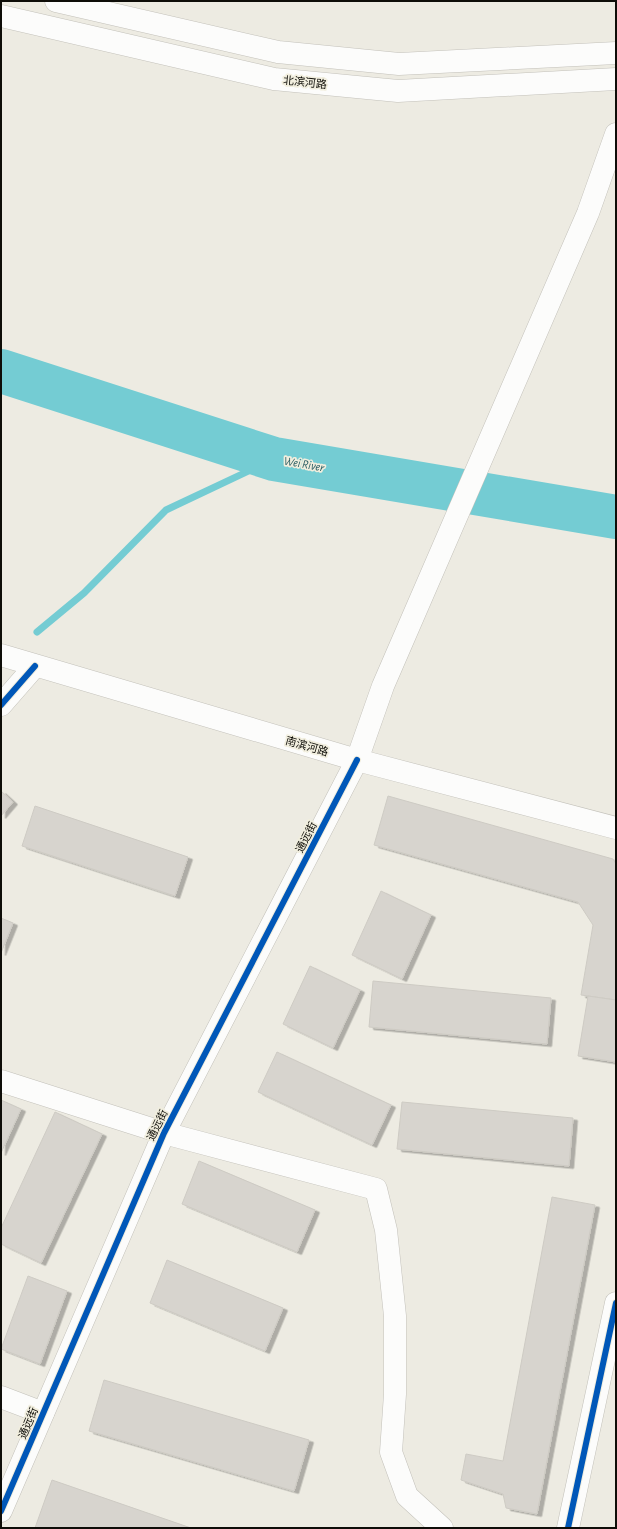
<svg xmlns="http://www.w3.org/2000/svg" width="617" height="1529" viewBox="0 0 617 1529" font-family="'Alegreya Sans','Noto Sans SC',sans-serif">
<style>
.lines{fill:none;stroke-linecap:round;stroke-linejoin:round}
.stream{stroke:#74ccd3;stroke-width:7}
.river{stroke:#74ccd3;stroke-width:44}
.building{fill:#d7d4ce;stroke:#cecbc4;filter:url(#shadow)}
.minor-casing{stroke:#c3c1ba;stroke-width:23}
.major-casing{stroke:#c3c1ba;stroke-width:23}
.highway-casing{stroke:#c3c1ba;stroke-width:23}
.minor{stroke:#fcfcfb;stroke-width:22}
.major{stroke:#fcfcfb;stroke-width:22}
.highway{stroke:#fcfcfb;stroke-width:22}
.cycleway-casing{stroke:#f1eede;stroke-width:8}
.cycleway{stroke:#0057b8;stroke-width:6}
.labels{text-anchor:middle;stroke-width:3.5;stroke-linejoin:round;paint-order:stroke}
.street-label{font-size:11px;fill:#0e0d08;stroke:#f1eede}
.water-label{font-size:12px;font-style:italic;fill:#285c62;stroke:#f1eede}
</style>
<defs>
<filter id="shadow"><feDropShadow dx="4.5" dy="2.5" stdDeviation="0" flood-color="#0004"/></filter>
</defs>
<rect width="100%" height="100%" fill="#edebe2"/>
<g class="lines">
<polyline class="stream" points="37,632 84,593 166,510 274,459"/>
<polyline class="river" points="1,371 274,459 616,517"/>
</g>
<g class="building">
<polygon points="1,791 13,802 1,816"/>
<polygon points="388,796 613,859 616,864 616,1000 581,995 593,925 578,902 374,845"/>
<polygon points="35,806 188,857 175,896 22,846"/>
<polygon points="381,891 431,915 402,979 352,955"/>
<polygon points="1,918 13,923 1,953"/>
<polygon points="310,966 360,990 333,1048 283,1024"/>
<polygon points="373,981 551,998 547,1044 369,1027"/>
<polygon points="588,996 616,1000 616,1062 578,1056"/>
<polygon points="277,1052 391,1105 372,1145 258,1092"/>
<polygon points="1,1100 21,1109 1,1153"/>
<polygon points="402,1102 573,1118 569,1166 397,1149"/>
<polygon points="55,1112 102,1134 41,1263 1,1244 1,1228"/>
<polygon points="199,1161 315,1210 297,1252 182,1204"/>
<polygon points="552,1197 595,1205 537,1514 506,1508 503,1494 461,1480 466,1454 503,1461"/>
<polygon points="167,1260 283,1308 265,1351 150,1303"/>
<polygon points="28,1276 67,1291 40,1364 1,1349"/>
<polygon points="104,1380 309,1440 294,1491 89,1431"/>
<polygon points="52,1480 191,1528 35,1528"/>
</g>
<g class="lines">
<defs>
<g id="minor">
<polyline points="1,705 35,666"/>
<polyline points="1,1081 164,1133 376,1189 386,1230 395,1316 395,1394 391,1452 407,1496 442,1528"/>
<polyline points="1,1397 43,1413"/>
<polyline points="1,1511 164,1133 357,760"/>
<polyline points="568,1528 616,1303"/>
</g>
<g id="major">
<polyline points="1,655 357,760 616,828"/>
<polyline points="357,760 383,686 588,213 616,134"/>
</g>
<g id="highway">
<polyline points="56,1 278,52 399,64 616,53"/>
<polyline points="1,16 274,79 398,91 616,79"/>
</g>
</defs>
<use href="#minor" class="minor-casing"/>
<use href="#major" class="major-casing"/>
<use href="#highway" class="highway-casing"/>
<use href="#minor" class="minor"/>
<use href="#major" class="major"/>
<use href="#highway" class="highway"/>
<defs>
<g id="cycleway">
<polyline points="1,705 35,666"/>
<polyline points="1,1511 164,1133 357,760"/>
<polyline points="568,1528 616,1303"/>
</g>
</defs>
<use href="#cycleway" class="cycleway-casing"/>
<use href="#cycleway" class="cycleway"/>
</g>
<g class="labels">
<g class="street-label">
<text transform="translate(305 82) rotate(6)" y="4">北滨河路</text>
<text transform="translate(307 746) rotate(16)" y="4">南滨河路</text>
<text transform="translate(306 837) rotate(-63)" y="4">通远街</text>
<text transform="translate(157 1125) rotate(-64)" y="4">通远街</text>
<text transform="translate(28 1423) rotate(-67)" y="4">通远街</text>
</g>
<g class="water-label">
<text transform="translate(304 464) rotate(10)" y="4">Wei River</text>
</g>
</g>
<rect width="617" height="1529" fill="none" stroke="#0e0d08" stroke-width="4"/>
</svg>
